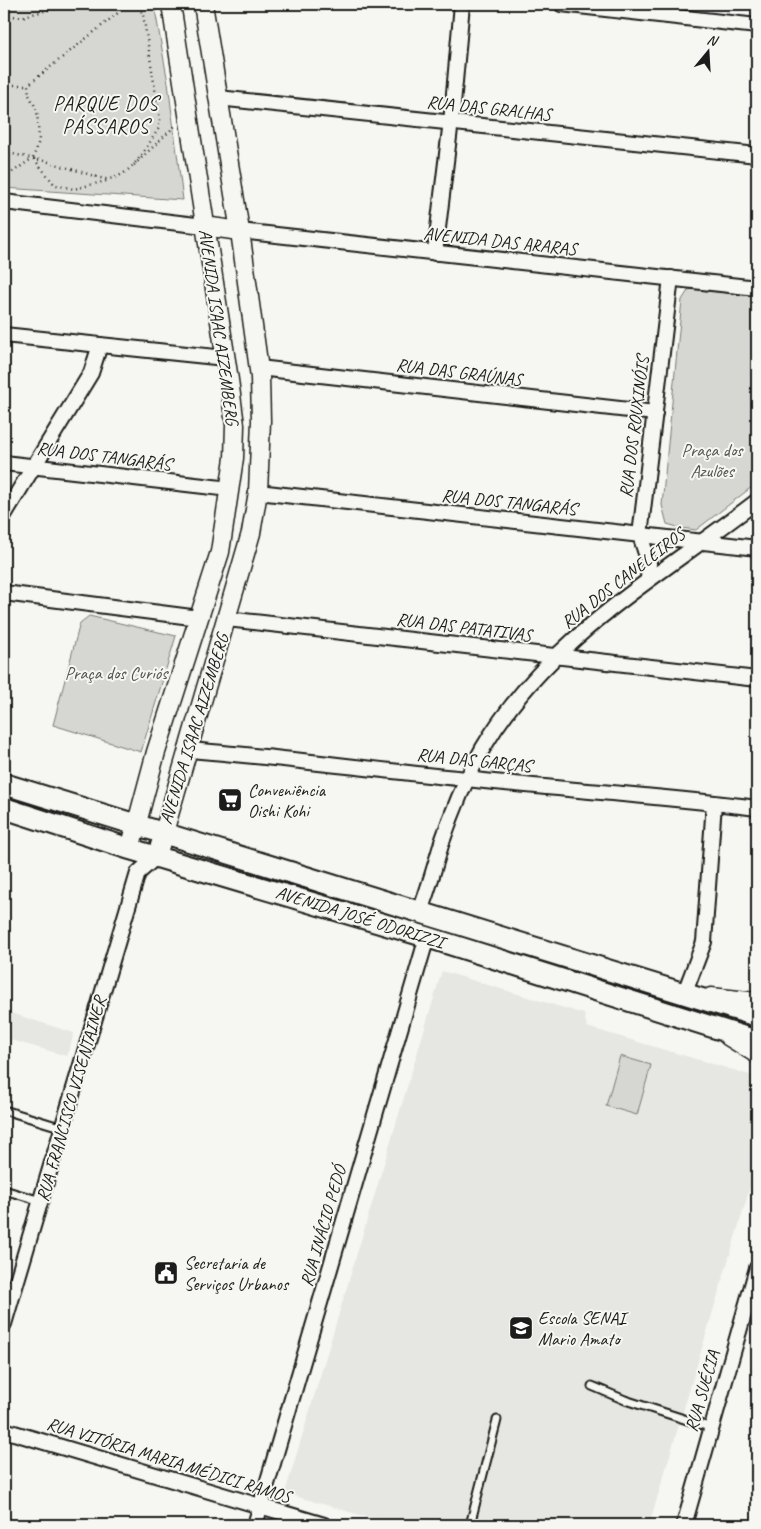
<svg xmlns="http://www.w3.org/2000/svg" width="761" height="1529" viewBox="0 0 761 1529" font-family="Caveat,sans-serif">
<style>
.built{fill:#e6e6e2}
.green{fill:#d6d6d2;stroke:#797977}
.lines{fill:none;stroke-linecap:round;stroke-linejoin:round}
.service-casing{stroke:#1c1c1c;stroke-width:11}
.minor-casing{stroke:#1c1c1c;stroke-width:18}
.tertiary-casing{stroke:#1c1c1c;stroke-width:21}
.secondary-casing{stroke:#1c1c1c;stroke-width:24}
.path{stroke:#1c1c1c;stroke-width:2.5;stroke-dasharray:1 4;stroke-linecap:butt}
.service{stroke:#f6f6f2;stroke-width:7}
.minor{stroke:#f6f6f2;stroke-width:14}
.tertiary{stroke:#f6f6f2;stroke-width:18}
.secondary{stroke:#f6f6f2;stroke-width:20}
.labels{text-anchor:middle;stroke-width:4;stroke-linejoin:round;paint-order:stroke}
.street-label{font-size:18px;fill:#1c1c1c;stroke:#f6f6f2}
.park-label{font-size:18px;fill:#545453;stroke:#f6f6f2}
.poi-label{font-size:18px;fill:#1c1c1c;stroke:#f6f6f2;text-anchor:start}
.quarter-label{font-size:20px;letter-spacing:1px;fill:#1c1c1c;stroke:#f6f6f2}
</style>
<rect width="100%" height="100%" fill="#f6f6f2"/>
<filter id="ink" filterUnits="userSpaceOnUse"><feTurbulence type="fractalNoise" baseFrequency=".02" numOctaves="2"/><feDisplacementMap in="SourceGraphic" scale="10" xChannelSelector="R" yChannelSelector="G"/><feConvolveMatrix kernelMatrix="1 2 1 2 8 2 1 2 1" color-interpolation-filters="sRGB"/></filter>
<g filter="url(#ink)">
<g class="built">
<polygon points="442,971 584,1014 587,1027 757,1077 757,1164 649,1525 394,1525 285,1493"/>
<polygon points="4,1011 74,1033 67,1056 4,1038"/>
</g>
<g class="green">
<polygon points="4,4 154,4 168,83 183,200 4,188"/>
<polygon points="689,289 757,296 757,483 696,530 681,528 667,524 662,505 682,300"/>
<polygon points="89,616 176,636 141,752 53,725 80,623"/>
<polygon points="620,1056 651,1065 637,1115 606,1106"/>
</g>
<g class="lines">
<defs>
<g id="service">
<polyline points="4,1110 63,1128"/>
<polyline points="4,1190 41,1201"/>
<polyline points="4,1283 15,1286"/>
<polyline points="592,1386 625,1400 712,1428"/>
<polyline points="470,1525 497,1420"/>
</g>
<g id="minor">
<polyline points="561,4 757,26"/>
<polyline points="218,98 757,155"/>
<polyline points="4,202 204,226"/>
<polyline points="240,231 757,288"/>
<polyline points="435,253 453,104 462,4"/>
<polyline points="4,335 225,358"/>
<polyline points="259,368 655,413"/>
<polyline points="4,463 230,489"/>
<polyline points="258,492 757,548"/>
<polyline points="4,515 91,373 100,345"/>
<polyline points="648,579 649,563 640,535 671,278"/>
<polyline points="4,593 199,618"/>
<polyline points="227,619 757,679"/>
<path d="M188 750C281 757 373 770 467 779 564 790 661 796 757 808"/>
<path d="M420 911C429 888 435 865 442 842 453 810 466 778 483 748 547 638 660 576 757 501"/>
<polyline points="685,992 704,942 714,803"/>
<polyline points="4,1324 138,873 157,856"/>
<polyline points="4,1430 324,1525"/>
<polyline points="255,1525 427,937"/>
<polyline points="684,1525 757,1268"/>
</g>
<g id="tertiary">
<polyline points="204,226 240,231"/>
<polyline points="130,849 156,752 220,552 234,458 235,425 229,380 171,4"/>
<polyline points="157,856 251,533 258,492 261,421 260,377 240,231 203,4"/>
<polyline points="711,997 757,1002"/>
<polyline points="728,1036 757,1054"/>
</g>
<g id="secondary">
<polyline points="4,784 757,1016"/>
<polyline points="4,808 130,849 427,937 757,1041"/>
</g>
</defs>
<use href="#service" class="service-casing"/>
<use href="#minor" class="minor-casing"/>
<use href="#tertiary" class="tertiary-casing"/>
<use href="#secondary" class="secondary-casing"/>
<g class="path">
<polyline points="4,15 21,17 72,4"/>
<polyline points="4,85 28,85"/>
<path d="M4 152 49 162 104 179C131 180 146 147 159 128L160 120 143 14 136 4"/>
<polyline points="34,159 55,185 74,189 110,180"/>
<polyline points="134,165 175,126"/>
<polyline points="4,178 33,158 39,141 37,110 29,95 28,85 129,4"/>
</g>
<use href="#service" class="service"/>
<use href="#minor" class="minor"/>
<use href="#tertiary" class="tertiary"/>
<use href="#secondary" class="secondary"/>
</g>
</g>
<defs>
<symbol id="supermarket-square" viewBox="-11 -11 22 22"><rect x="-9" y="-9" width="18" height="18" rx="4" fill="#1c1c1c" stroke="#f6f6f2"/><path d="M-6-5.5h2.5l.6 2H6L4.5 2H-2.5L-4.4-4H-6ZM-1.5 3.2a1.3 1.3 0 1 0 .1 0ZM3 3.2a1.3 1.3 0 1 0 .1 0Z" fill="#fff"/></symbol>
<symbol id="civic-square" viewBox="-11 -11 22 22"><rect x="-9" y="-9" width="18" height="18" rx="4" fill="#1c1c1c" stroke="#f6f6f2"/><path d="M-.6-6.5H3V-4.5H.6V-3L4-1V1h2V6H-6V1h2V-1L-.6-3ZM-1.2 2.5V6h2.4V2.5Z" fill="#fff"/></symbol>
<symbol id="university-square" viewBox="-11 -11 22 22"><rect x="-9" y="-9" width="18" height="18" rx="4" fill="#1c1c1c" stroke="#f6f6f2"/><path d="M0-5L7-2L0 1L-7-2ZM-4 1L0 2.5L4 1V4Q0 6-4 4Z" fill="#fff"/></symbol>
</defs>
<g fill-rule="evenodd">
<use href="#supermarket-square" x="216" y="786" width="28" height="28"/>
<use href="#civic-square" x="152" y="1259" width="28" height="28"/>
<use href="#university-square" x="507" y="1314" width="28" height="28"/>
</g>
<g class="labels">
<g class="street-label">
<text transform="translate(489 108) rotate(6)" y="6">RUA DAS GRALHAS</text>
<text transform="translate(500 241) rotate(6)" y="6">AVENIDA DAS ARARAS</text>
<text transform="translate(219 327) rotate(82)" y="6">AVENIDA ISAAC AIZEMBERG</text>
<text transform="translate(459 372) rotate(7)" y="6">RUA DAS GRAÚNAS</text>
<text transform="translate(634 427) rotate(-83)" y="6">RUA DOS ROUXINÓIS</text>
<text transform="translate(104 456) rotate(7)" y="6">RUA DOS TANGARÁS</text>
<text transform="translate(509 502) rotate(6)" y="6">RUA DOS TANGARÁS</text>
<text transform="translate(623 578) rotate(-38)" y="6">RUA DOS CANELEIROS</text>
<text transform="translate(464 627) rotate(7)" y="6">RUA DAS PATATIVAS</text>
<text transform="translate(194 729) rotate(-73)" y="6">AVENIDA ISAAC AIZEMBERG</text>
<text transform="translate(474 760) rotate(6)" y="6">RUA DAS GARÇAS</text>
<text transform="translate(360 917) rotate(17)" y="6">AVENIDA JOSÉ ODORIZZI</text>
<text transform="translate(71 1099) rotate(-74)" y="6">RUA FRANCISCO VISENTAINER</text>
<text transform="translate(323 1226) rotate(-74)" y="6">RUA INÁCIO PEDÓ</text>
<text transform="translate(702 1391) rotate(-74)" y="6">RUA SUÉCIA</text>
<text transform="translate(169 1460) rotate(17)" y="6">RUA VITÓRIA MARIA MÉDICI RAMOS</text>
</g>
<g class="park-label">
<text x="712" y="456">Praça dos<tspan x="712" dy="21">Azulões</tspan></text>
<text x="116" y="679">Praça dos Curiós</text>
</g>
<g class="poi-label">
<text x="248" y="796">Conveniência<tspan x="248" dy="21">Oishi Kohi</tspan></text>
<text x="184" y="1269">Secretaria de<tspan x="184" dy="21">Serviços Urbanos</tspan></text>
<text x="538" y="1324">Escola SENAI<tspan x="538" dy="21">Mario Amato</tspan></text>
</g>
<g class="quarter-label">
<text x="106" y="110">PARQUE DOS<tspan x="106" dy="23">PÁSSAROS</tspan></text>
</g>
</g>
<rect width="761" height="1529" fill="none" stroke="#f6f6f2" stroke-width="20"/>
<rect x="10" y="10" width="741" height="1509" fill="none" stroke="#1c1c1c" stroke-width="2" filter="url(#ink)"/>
<g transform="translate(708 52) rotate(18)" stroke="#f6f6f2" stroke-width="4" paint-order="stroke">
<path d="M0-4L9 19L0 12L-9 19Z" fill="#1c1c1c"/>
<text y="-8" font-size="14" font-weight="bold" text-anchor="middle" fill="#1c1c1c">N</text>
</g>
</svg>
